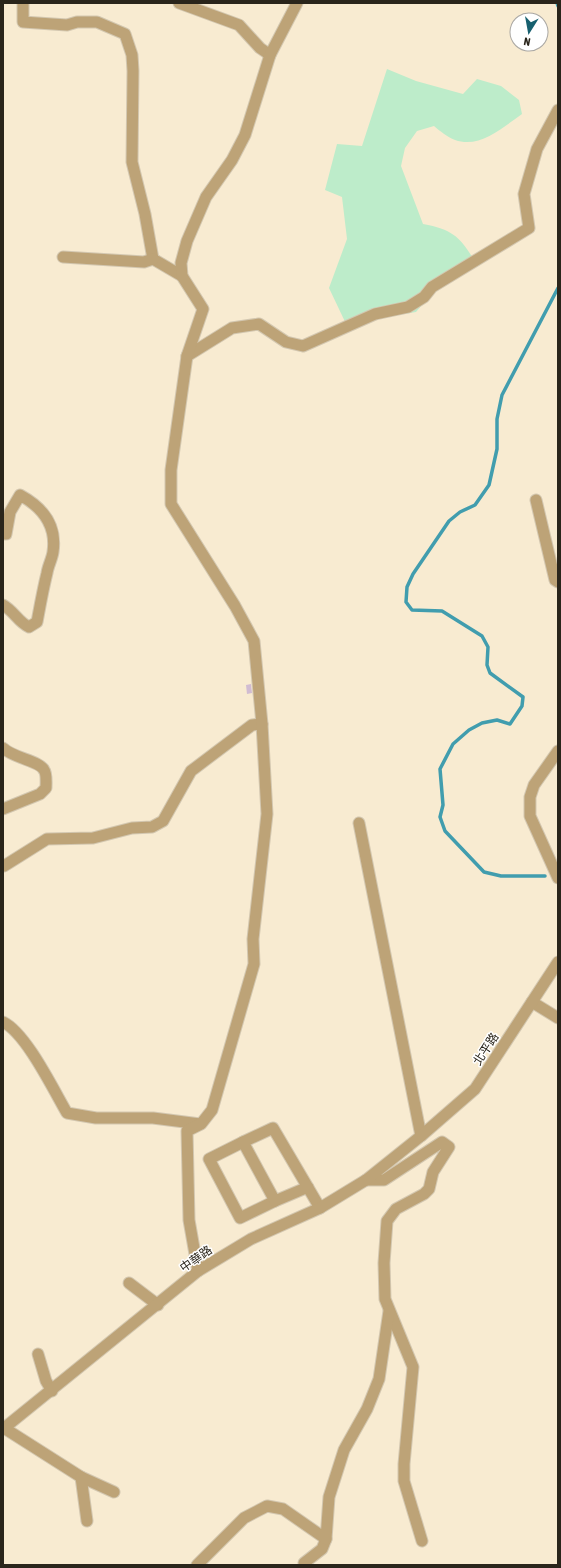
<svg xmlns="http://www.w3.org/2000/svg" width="561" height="1568" viewBox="0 0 561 1568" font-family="'Asap Condensed','Noto Sans TC',sans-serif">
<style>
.green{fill:#bdecca}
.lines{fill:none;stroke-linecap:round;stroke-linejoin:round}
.stream{stroke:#419dae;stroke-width:3.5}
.building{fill:#d1bcd2}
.minor-casing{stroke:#d3c7b0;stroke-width:13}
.minor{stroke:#bda377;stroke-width:11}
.labels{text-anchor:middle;stroke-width:3;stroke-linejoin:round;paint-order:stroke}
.street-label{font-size:12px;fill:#2a251b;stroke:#fff}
</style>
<rect width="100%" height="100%" fill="#f8ebd1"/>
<path class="green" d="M387 69 416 81 463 94 477 79 501 86 519 100 522 114C503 127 480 149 455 140 447 137 440 131 434 126L417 131 405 148 401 166 423 224C456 230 461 239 478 266L455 277 434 291 416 312 386 317 348 328 329 288 347 239 342 197 325 190 337 144 362 146Z"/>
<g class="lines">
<g class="stream">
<polyline points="557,3 558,6"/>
<polyline points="545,876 501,876 484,872 445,831 440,817 443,805 440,769 453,744 469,730 482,723 497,720 510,724 522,706 523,697 490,673 487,665 488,647 482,636 442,611 412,610 406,602 407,587 413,574 449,521 460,512 475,505 489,485 497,449 497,419 502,395 558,288"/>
</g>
</g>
<polygon class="building" points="251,684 252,693 247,694 246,685"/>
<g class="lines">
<defs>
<g id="minor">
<polyline points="23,3 23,22 67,25 77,22 97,22 125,34 132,55 133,71 132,162 145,214 153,259 182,276"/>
<polyline points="179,3 239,25 260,48 270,55"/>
<polyline points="63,257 144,262 153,259"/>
<polyline points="187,356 232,328 259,324 286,342 303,346 375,314 408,307 424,297 432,287 529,228 524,194 537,149 558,110"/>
<polyline points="536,500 555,580 558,582"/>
<path d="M3 534H6L10 512 20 495C42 507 57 525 53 552 52 559 48 566 47 573 43 589 40 606 37 622L29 627C18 622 14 611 3 605"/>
<path d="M3 748C13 758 40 761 44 770 47 774 46 783 46 788L40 794 3 809"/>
<polyline points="558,751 534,785 530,797 530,816 558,878"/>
<polyline points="359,823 421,1136"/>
<polyline points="4,866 47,839 93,838 132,828 152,827 163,821 191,771 252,725 262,724"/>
<polyline points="532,1002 558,1018"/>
<path d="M3 1022C26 1033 53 1089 67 1113L96 1118H153L200 1124"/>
<polyline points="243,1142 209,1159 240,1218 275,1201"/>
<polyline points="366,1180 384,1180 442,1142 449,1147 433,1172 429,1189 424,1194 396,1209 387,1221 384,1263 385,1299 413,1367 404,1464 404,1481 422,1541"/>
<polyline points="308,1187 275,1201 243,1142 273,1128 320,1208"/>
<polyline points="198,1271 189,1220 187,1131 201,1124 212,1110 254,964 253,939 267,814 262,724 254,641 235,606 171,504 171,470 187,356 203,309 182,276 181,263 187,241 206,197 232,160 245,135 270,55 297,3"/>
<polyline points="129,1283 158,1305"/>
<polyline points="38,1354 46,1381 52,1391"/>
<polyline points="4,1428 81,1477"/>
<polyline points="3,1429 198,1271 251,1239 320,1208 366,1180 421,1136 475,1089 558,962"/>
<polyline points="87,1521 81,1477 114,1492"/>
<polyline points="304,1563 322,1549 326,1539"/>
<polyline points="197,1565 244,1518 267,1506 283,1509 326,1539 329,1497 344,1450 367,1409 379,1379 389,1311"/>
</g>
</defs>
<use href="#minor" class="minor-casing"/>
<use href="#minor" class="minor"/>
</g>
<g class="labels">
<g class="street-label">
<text transform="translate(486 1049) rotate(-57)" y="4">北平路</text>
<text transform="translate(196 1259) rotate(-35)" y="4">中華路</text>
</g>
</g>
<rect width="561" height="1568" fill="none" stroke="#2a251b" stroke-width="8"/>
<g transform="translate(529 32) rotate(191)"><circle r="19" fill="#ffffff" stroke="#aaa8a4"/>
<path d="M0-3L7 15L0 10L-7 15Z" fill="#17606f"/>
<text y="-6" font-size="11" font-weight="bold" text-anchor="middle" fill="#2a251b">N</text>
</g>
</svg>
